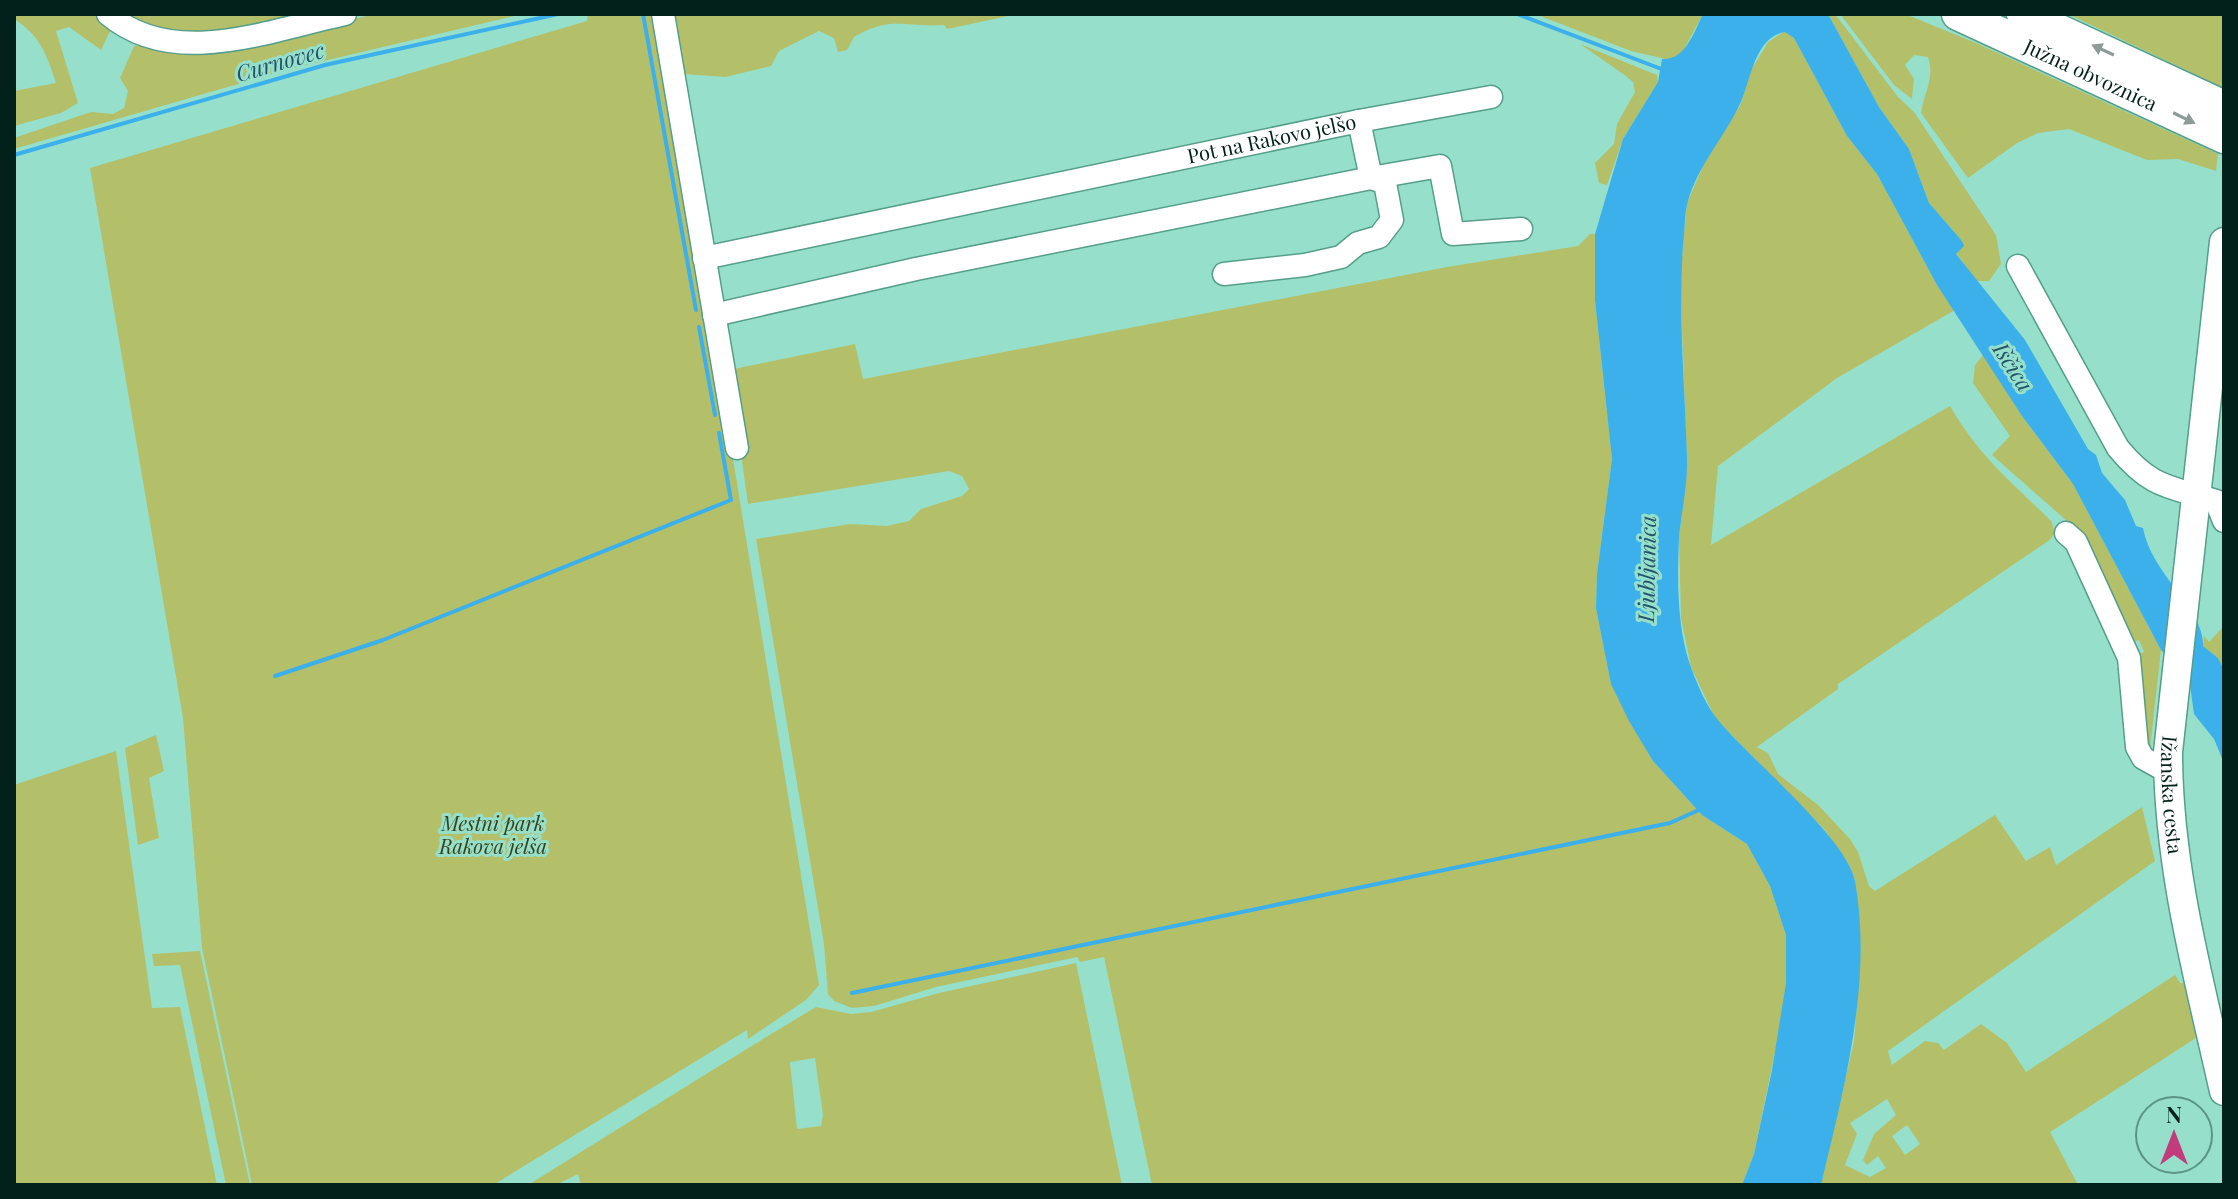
<svg xmlns="http://www.w3.org/2000/svg" width="2238" height="1199" viewBox="0 0 2238 1199" font-family="'Playfair Display',serif">
<style>
.green{fill:#b4bf69;fill-rule:evenodd}
.water{fill:#3bb0eb}
.lines{fill:none;stroke-linecap:round;stroke-linejoin:round}
.stream{stroke:#3bb0eb;stroke-width:4}
.minor-casing{stroke:#559e8b;stroke-width:25}
.major-casing{stroke:#559e8b;stroke-width:31}
.highway-casing{stroke:#559e8b;stroke-width:35}
.minor{stroke:#fff;stroke-width:22}
.major{stroke:#fff;stroke-width:28}
.highway{stroke:#fff;stroke-width:32}
.oneway{fill:#8d9b98}
.labels{text-anchor:middle;stroke-width:6;stroke-linejoin:round;paint-order:stroke}
.street-label{font-size:20px;fill:#02211a;stroke:#96e0cb}
.park-label{font-size:20px;font-style:italic;fill:#3b4014;stroke:#96e0cb}
.water-label{font-size:22px;font-style:italic;fill:#24526b;stroke:#96e0cb}
</style>
<rect width="100%" height="100%" fill="#96e0cb"/>
<g class="green">
<path d="M14 14H92L111 29 101 50 69 27 56 31 78 103 61 113 14 126V91L56 83C47 55 40 35 14 19Z"/>
<polygon points="118,14 297,14 294,19 226,33 169,36"/>
<polygon points="376,14 523,14 290,69 14,149 14,138 91,112 113,114 124,108 128,91 120,78 134,46 278,36"/>
<polygon points="588,14 656,14 700,257 819,985 806,1000 748,1039 747,1030 493,1185 252,1185 202,948 183,718 90,168 587,21"/>
<path d="M668 14H1018L947 29 944 25C903 28 893 15 854 37L847 50 838 52 834 38 819 31 779 51 771 66 725 77 684 74Z"/>
<polygon points="1535,14 1703,14 1682,53 1670,60 1631,51"/>
<polygon points="1828,14 1835,14 1898,97 1914,112 1996,235 2001,264 1989,281 1976,281 1956,253 1962,241 1929,203 1909,149 1879,107"/>
<path d="M1840 14H1905L1976 43 2218 154 2216 171 2178 159 2147 160 2069 129 2038 133 2017 143 1968 178 1921 113C1924 92 1935 79 1928 57L1914 55 1905 65 1914 79 1912 99 1894 85Z"/>
<polygon points="2068,14 2224,14 2224,88"/>
<path d="M1785 31 1794 38 1847 136 1877 174 1937 285 1955 310 1837 378 1718 466 1711 545 1950 406C1980 458 2011 481 2052 522L2054 533 2051 539 1838 684V689L1757 747 1768 753 1778 774 1818 805 1850 839 1858 852 1869 886 1875 891 1995 815 2026 861 2050 847 2056 865 2142 807 2155 861 1888 1051 1892 1065 1925 1041 1938 1043 1944 1050 1981 1024 2007 1043 2026 1072 2175 975 2180 983H2184L2196 1038 2050 1132 2078 1185H1821L1854 1041 1859 980 1855 880 1849 865 1824 829 1715 718 1691 667 1681 618 1679 541 1687 463 1680 273 1687 203 1711 147 1740 106 1750 72 1768 42ZM1887 1099 1896 1115 1874 1134 1863 1160 1867 1165 1878 1156 1886 1168 1870 1177 1845 1165 1857 1134 1850 1123ZM1907 1125 1920 1144 1905 1155 1892 1136Z"/>
<polygon points="1580,44 1657,75 1658,82 1623,139 1607,185 1599,183 1595,163 1614,144 1617,124 1635,92 1633,82 1626,76"/>
<polygon points="1590,234 1595,234 1595,300 1612,459 1597,574 1596,608 1611,683 1653,761 1702,815 1747,844 1770,886 1786,935 1786,983 1782,1018 1754,1154 1742,1185 1152,1185 1104,957 1080,962 1077,957 936,987 874,1006 852,1008 834,1001 828,994 824,944 756,539 850,524 887,526 909,521 921,509 962,496 969,489 962,476 949,471 748,504 729,370 855,344 863,379 1447,267 1578,246"/>
<polygon points="1984,354 2022,416 2073,484 2161,650 2150,749 2147,749 2135,656 2144,652 2139,640 2131,643 2080,537 2067,521 1992,455 2010,436 1973,383 1975,365"/>
<polygon points="2224,626 2224,670 2218,658 2203,646 2204,636 2209,642"/>
<polygon points="156,735 164,771 149,778 159,838 138,845 125,748"/>
<polygon points="116,751 152,1008 180,1007 217,1185 14,1185 14,785"/>
<polygon points="200,951 250,1185 226,1185 180,965 154,966 152,954"/>
<path d="M1076 963 1122 1185H581L578 1174 556 1185H528C624 1125 719 1065 816 1007L851 1014 871 1012 939 993ZM815 1058 823 1115 821 1126 797 1129 790 1062Z"/>
</g>
<path class="water" d="M1703 14H1828L1879 107 1909 149 1929 203 1962 241 1964 246 1956 254 2025 340 2088 449 2096 455 2102 473 2125 500 2136 526 2143 528C2151 574 2205 610 2203 646L2218 658 2224 670V763L2214 739 2194 714 2189 678 2161 650 2073 484 2022 416 1937 285 1877 174 1847 136 1794 38 1785 32C1753 37 1751 84 1738 108 1722 140 1698 166 1688 201 1684 215 1685 231 1683 245 1678 316 1685 387 1687 458 1688 485 1681 513 1679 539 1677 580 1677 632 1692 670 1698 686 1707 707 1718 720 1749 758 1847 838 1855 881 1873 982 1844 1088 1821 1185H1742L1754 1154 1772 1070 1786 983V935L1770 886 1747 844 1702 815 1653 761 1629 721 1611 684 1596 608 1597 574 1612 459 1595 300V234L1623 139 1658 82 1662 59C1685 61 1694 32 1703 14Z"/>
<g class="lines">
<g class="stream">
<polyline points="643,14 696,310"/>
<polyline points="1517,14 1664,70"/>
<polyline points="14,155 325,65 558,14"/>
<polyline points="699,327 715,415"/>
<polyline points="275,676 383,640 731,500 719,433"/>
<polyline points="852,993 1670,823 1701,809"/>
</g>
<defs>
<g id="minor">
<path d="M108 14C174 70 270 30 345 14"/>
<polyline points="663,14 737,448"/>
<polyline points="1359,121 1491,97"/>
<polyline points="1371,178 1440,166 1453,234 1521,229"/>
<path id="s1" d="M704 258 1359 121 1371 178 916 269 714 315"/>
<path d="M2018 266 2118 448C2152 489 2169 486 2216 501L2224 521"/>
<polyline points="1224,274 1305,265 1341,257 1358,243 1379,237 1392,220 1385,183 1371,178"/>
<polyline points="2066,533 2076,542 2129,658 2137,747 2143,758 2168,772"/>
</g>
<g id="major">
<path id="s2" d="M2224 242 2168 752C2168 868 2199 979 2224 1091"/>
</g>
<g id="highway">
<path id="s3" d="M1958 14 2224 137"/>
<polyline points="2023,14 2224,107"/>
</g>
</defs>
<use href="#minor" class="minor-casing"/>
<use href="#major" class="major-casing"/>
<use href="#highway" class="highway-casing"/>
<use href="#minor" class="minor"/>
<use href="#major" class="major"/>
<use href="#highway" class="highway"/>
</g>
<defs><path id="oneway-solid" d="M-6-.8H1V-3.2L6.5 0L1 3.2V.8H-6Z" transform="scale(2)"/></defs>
<g class="oneway">
<use href="#oneway-solid" transform="translate(2103 50) rotate(-155)"/>
<use href="#oneway-solid" transform="translate(2184 118) rotate(26)"/>
</g>
<g class="labels">
<g class="street-label">
<text dy="7" stroke="none"><textPath href="#s3" startOffset="146">Južna obvoznica</textPath></text>
<text dy="7" stroke="none"><textPath href="#s1" startOffset="580">Pot na Rakovo jelšo</textPath></text>
<text dy="7" stroke="none"><textPath href="#s2" startOffset="556">Ižanska cesta</textPath></text>
</g>
<g class="park-label">
<text x="493" y="831">Mestni park<tspan x="493" dy="23">Rakova jelša</tspan></text>
</g>
<g class="water-label">
<text transform="translate(280 62) rotate(-16)" y="8">Curnovec</text>
<text transform="translate(2013 367) rotate(57)" y="8">Iščica</text>
<text transform="translate(1647 569) rotate(-89)" y="8">Ljubljanica</text>
</g>
</g>
<rect width="2238" height="1199" fill="none" stroke="#02211a" stroke-width="32"/>
<g transform="translate(2174 1135)"><circle r="38" fill="#96e0cb" stroke="#5b9484" stroke-width="2"/>
<path d="M0-6L14 30L0 20L-14 30Z" fill="#c23c7c"/>
<text y="-12" font-size="22" font-weight="bold" text-anchor="middle" fill="#02211a">N</text>
</g>
</svg>
